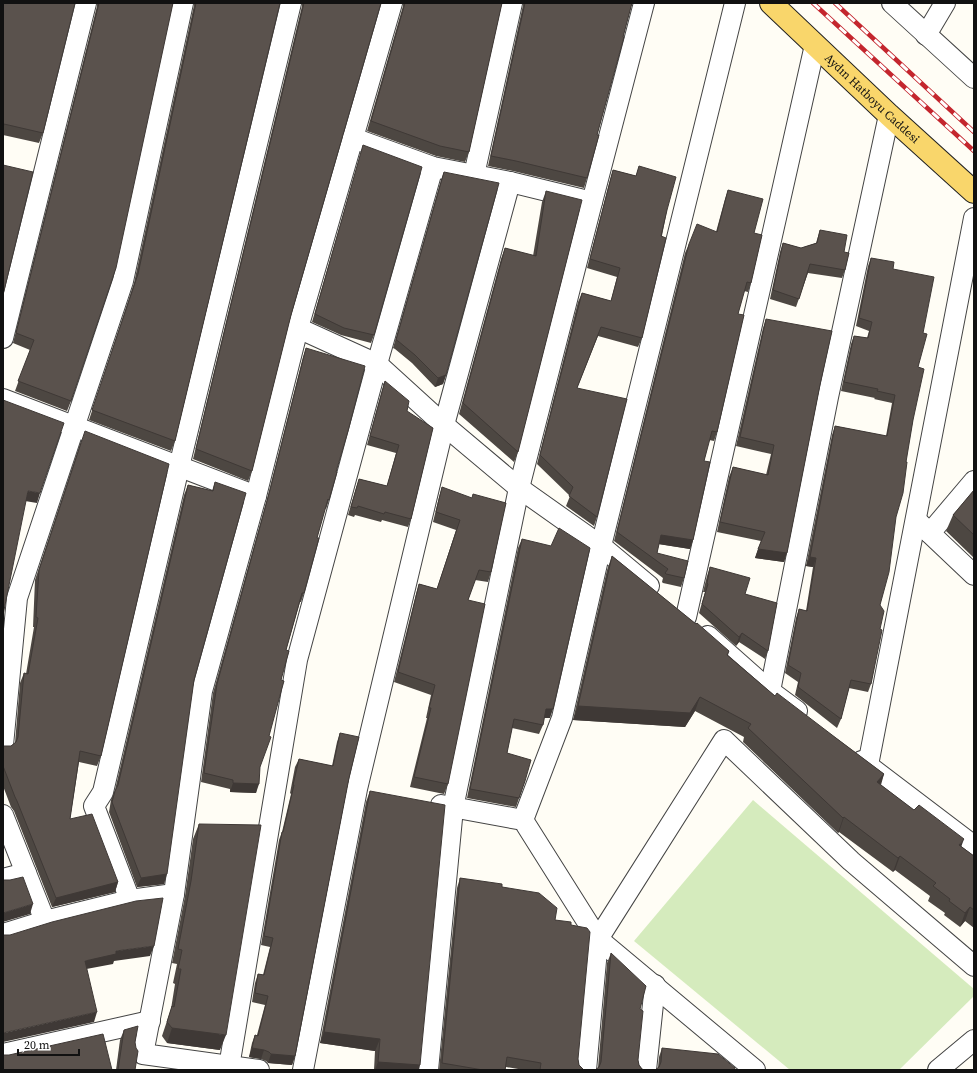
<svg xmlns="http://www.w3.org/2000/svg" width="977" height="1073" viewBox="0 0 977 1073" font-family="'Source Serif 4',serif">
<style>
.green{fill:#d5ebbd}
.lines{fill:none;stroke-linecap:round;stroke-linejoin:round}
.minor-casing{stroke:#444;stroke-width:22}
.major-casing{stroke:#222;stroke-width:24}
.minor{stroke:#fff;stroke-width:20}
.major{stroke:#f9d66b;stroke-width:22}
.rail-casing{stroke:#c4262e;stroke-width:4.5}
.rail{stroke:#fff;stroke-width:3;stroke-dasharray:9;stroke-linecap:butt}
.wall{fill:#4d4742}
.shaded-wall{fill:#3f3936}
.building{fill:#5a524d;stroke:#3f3936}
.labels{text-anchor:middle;stroke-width:4;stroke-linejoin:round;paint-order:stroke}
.street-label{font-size:12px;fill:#111;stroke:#fff}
</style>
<rect width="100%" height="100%" fill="#fffdf5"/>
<polygon class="green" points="753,800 974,989 974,996 899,1070 790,1070 634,941"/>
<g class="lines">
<defs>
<g id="minor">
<polyline points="892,3 974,78"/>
<polyline points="926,35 945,3"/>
<polyline points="353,138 433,167 510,182 592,202"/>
<polyline points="474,175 512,3"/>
<polyline points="298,328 377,364 444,425 519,488 601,546 649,586"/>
<polyline points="3,338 86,3"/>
<polyline points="3,399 256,496"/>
<polyline points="916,520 974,575"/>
<polyline points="930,533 974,481"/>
<polyline points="686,617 815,45"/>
<polyline points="708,636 770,691 797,711"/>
<polyline points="770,691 828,397 889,115"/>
<polyline points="3,745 17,598 123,281 183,3"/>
<polyline points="862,761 974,846"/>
<polyline points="868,765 974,218"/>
<polyline points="441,805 523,820 598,939 755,1070"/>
<polyline points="3,815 45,921"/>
<polyline points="523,820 562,718 601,546 735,3"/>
<polyline points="3,879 26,873"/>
<polyline points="130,900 94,806 103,792 179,467 291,3"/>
<polyline points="3,934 45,921 130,900 174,894"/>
<polyline points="3,1054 150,1021"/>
<polyline points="229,1067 297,660 377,364 433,167"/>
<polyline points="259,1070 143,1054 174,894 202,691 256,496 298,328 392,3"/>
<polyline points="303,1070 357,789 444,425 510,182"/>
<polyline points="428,1070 453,808 519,488 592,202 644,3"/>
<polyline points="586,1070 598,939 724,740 851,861 974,966"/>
<polyline points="646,1070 655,985"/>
<polyline points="938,1070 974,1040"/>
</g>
<g id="major">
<path id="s1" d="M771 3 889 115 974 192"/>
</g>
</defs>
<use href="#minor" class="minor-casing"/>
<use href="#major" class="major-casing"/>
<use href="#minor" class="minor"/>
<use href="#major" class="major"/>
<defs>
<g id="rail">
<polyline points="813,3 974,151"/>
<polyline points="835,3 974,132"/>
</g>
</defs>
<use href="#rail" class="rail-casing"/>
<use href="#rail" class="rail"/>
</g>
<g class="wall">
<polygon points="3,3 43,133 39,143 3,135"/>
<polygon points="97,3 173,3 71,401 67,411 15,391 30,350 13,343 97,6"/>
<polygon points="194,3 280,3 175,441 171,451 89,420 134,283 194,5"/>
<polygon points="302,3 381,3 291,315 252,471 248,481 193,459 302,6"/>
<polygon points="403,3 502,3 469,152 465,162 436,156 367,131 403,6"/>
<polygon points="523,3 632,3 597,135 587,178 584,188 513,171 488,166 523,5"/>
<polygon points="363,145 374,335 371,343 341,335 312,322 361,153"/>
<polygon points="639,166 667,210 642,338 638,347 598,336 577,388 597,517 594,526 566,506 570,496 537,464 578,302 582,293 611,301 617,277 587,268 610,180 613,170 636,176"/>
<polygon points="444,172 446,375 443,384 435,387 412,363 395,349 393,348 441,180"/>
<polygon points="728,190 754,233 751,283 748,292 744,291 738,314 717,432 714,441 709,440 704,461 693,540 690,549 659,544 657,553 684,578 681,587 663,583 662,582 663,578 614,541 685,253 689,244 716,232 725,199"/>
<polygon points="546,191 518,452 514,462 459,414 501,259 505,248 533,256 542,202"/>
<polygon points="820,230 844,252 845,270 842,278 808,273 796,307 770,299 780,252 783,243 801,248 816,243"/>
<polygon points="871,258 893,269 923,333 918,367 913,420 880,605 880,629 871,684 868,692 849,688 841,719 837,728 795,695 798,682 785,673 796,618 799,609 806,611 813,567 806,566 832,435 835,426 886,436 892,403 874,399 875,398 841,391 851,344 854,336 867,338 869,331 856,326 868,266"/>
<polygon points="766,319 820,385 784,562 755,558 761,541 717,532 729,477 733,467 766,475 771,454 736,446 763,328"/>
<polygon points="306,348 336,472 329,500 326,509 325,508 317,538 304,593 301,602 300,602 286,650 281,680 260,767 256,793 230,792 230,789 201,782 213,693 267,499 303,357"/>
<polygon points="385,381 407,411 411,519 408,527 382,520 381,522 355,515 354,517 348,515 356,488 359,479 387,486 396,453 367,445 382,390"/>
<polygon points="81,441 101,756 97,766 79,762 70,819 118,882 115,892 52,907 14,811 11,807 3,786 3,746 11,746 15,743 20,683 24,673 26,674 34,627 33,627 35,580"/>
<polygon points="215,482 194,680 164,884 137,887 109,812 111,800 115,790 184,495 188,485 212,491"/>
<polygon points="442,487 491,572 488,582 475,580 468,600 448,784 444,794 410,787 427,718 426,718 431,695 394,682 416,594 419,584 437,589 456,530 433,522 439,497"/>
<polygon points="974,490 974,558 946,531 953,515"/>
<polygon points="522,539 550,718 544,718 543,725 539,734 512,728 507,753 525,781 516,807 467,798 518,548"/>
<polygon points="612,556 729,651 728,655 775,696 836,738 884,774 881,785 974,856 974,928 965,921 960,927 944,915 945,913 928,901 930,896 895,870 893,872 839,832 838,833 743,742 744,737 695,711 685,727 573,720 607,570"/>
<polygon points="710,567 745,594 768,651 765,659 739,642 736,646 699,613 705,592 703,592 707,576"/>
<polygon points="340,733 349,778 295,1056 292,1065 268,1063 266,1061 261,1059 249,1057 252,1043 255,1035 257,1035 265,1005 252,1002 255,983 258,974 263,975 270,947 261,945 279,840 282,832 291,794 290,793 295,767 299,759 332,766 337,742"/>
<polygon points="370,791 419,1070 374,1070 375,1051 320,1043 366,802"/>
<polygon points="199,824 220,1050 167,1043 162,1036 171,1009 175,984 173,983 177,964 172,963 185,896 193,839"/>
<polygon points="460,878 502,887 555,920 571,925 578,1059 579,1065 584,1070 524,1070 506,1067 505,1070 439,1070 457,888"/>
<polygon points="611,953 640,1009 638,1060 639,1065 642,1069 598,1068 607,963"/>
<polygon points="124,1030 135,1042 135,1070 116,1070 120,1040"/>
<polygon points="662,1048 734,1070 658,1068 659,1057"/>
</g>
<g class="shaded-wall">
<polygon points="446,375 443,384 435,387 438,378"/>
<polygon points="28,491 40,493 37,503 25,501"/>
<polygon points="661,535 693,540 690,549 658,544"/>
<polygon points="758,549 787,553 784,562 755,558"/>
<polygon points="810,557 816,558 813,567 806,566"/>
<polygon points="742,633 739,642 736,646 739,637"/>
<polygon points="700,697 695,711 685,727 573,720 578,706"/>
<polygon points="546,709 553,709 550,718 543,718"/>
<polygon points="884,774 879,788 877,782"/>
<polygon points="233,783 259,784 256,793 230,792"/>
<polygon points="844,817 839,832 838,833 843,818"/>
<polygon points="964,839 959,853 959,845"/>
<polygon points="900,856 895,870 893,872 898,858"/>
<polygon points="167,874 164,884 137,887 141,878"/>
<polygon points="118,882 115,892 52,907 56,898"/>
<polygon points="33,904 30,914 3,922 3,913"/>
<polygon points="970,907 965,921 960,927 965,913"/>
<polygon points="154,946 150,956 114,961 113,964 81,970 85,961 116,951"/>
<polygon points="97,1012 94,1022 3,1042 3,1033 4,1033"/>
<polygon points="172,1028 226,1035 220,1050 167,1043"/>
<polygon points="324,1032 380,1039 375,1051 320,1043"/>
<polygon points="252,1048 264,1050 261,1059 249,1057"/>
<polygon points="271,1054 295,1056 292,1065 268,1063"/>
<polygon points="378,1062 420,1065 419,1070 375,1070"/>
</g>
<g class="building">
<polygon points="3,3 75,3 43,133 4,124 3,129"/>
<polygon points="99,3 173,3 116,268 71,401 18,381 34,340 16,333"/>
<polygon points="196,3 280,3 175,441 92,410 138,274"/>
<polygon points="304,3 381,3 291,315 252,471 196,449"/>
<polygon points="405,3 502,3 469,152 440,146 371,121"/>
<polygon points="525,3 632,3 623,37 624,37 597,135 599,135 587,178 516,161 491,156"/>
<polygon points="363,145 422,167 374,335 344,328 315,314"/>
<polygon points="3,165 33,172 3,295"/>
<polygon points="639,166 676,177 667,210 661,236 666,238 642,338 601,327 577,388 627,399 597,517 569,496 573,487 540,455 582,293 611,301 620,268 590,259 613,170 636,176"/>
<polygon points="444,172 499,183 446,375 438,378 415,355 398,341 396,340"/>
<polygon points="728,190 763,199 754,233 762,235 751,283 747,282 738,314 744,315 717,432 712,431 704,461 710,462 693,540 661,535 657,553 688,561 684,578 666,574 665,573 668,569 617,532 689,244 697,224 717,232"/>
<polygon points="546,191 582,200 518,452 463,403 505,248 536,256"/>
<polygon points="820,230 847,235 844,252 849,253 845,270 810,264 799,299 773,290 783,243 801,248 817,243"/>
<polygon points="871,258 894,262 893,269 934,277 923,333 927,334 918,367 924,369 913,420 906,462 907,462 903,493 896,517 889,572 880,605 884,611 880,629 882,630 871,684 851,680 841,719 798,687 801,673 788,665 799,609 807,611 816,558 810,557 835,426 887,436 895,395 877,391 878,389 844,382 854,336 868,338 872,322 859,318"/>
<polygon points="766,319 832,331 820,385 787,553 758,549 765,532 720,522 733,467 768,475 774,445 740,437"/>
<polygon points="306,348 365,366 348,431 336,472 337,472 329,500 328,499 317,538 319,538 304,593 302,593 286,650 289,651 281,680 284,681 282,688 269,736 271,737 260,767 259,784 233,783 233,780 204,773 217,684 270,490"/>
<polygon points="385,381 409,401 407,411 433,428 411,519 385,512 384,514 358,506 357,508 351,507 359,479 387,486 399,445 370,436"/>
<polygon points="3,400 64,423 40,493 28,491 3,615"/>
<polygon points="85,431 169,464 101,756 80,751 70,819 92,814 118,882 56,898 17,801 15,797 3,766 3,746 11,746 16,742 18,737 24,673 28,674 38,618 36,617 39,570"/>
<polygon points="215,482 246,493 194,680 167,874 141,878 112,802 115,791 118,785 188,485 213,491"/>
<polygon points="442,487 472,498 473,494 506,503 491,572 479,570 468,600 485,604 448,784 414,777 431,708 429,708 435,685 398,672 419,584 437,589 460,520 436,512"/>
<polygon points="974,490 974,535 953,515"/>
<polygon points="559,528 590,548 553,709 546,709 543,725 514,719 507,753 531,760 525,781 519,798 470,789 522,539 551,546"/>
<polygon points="612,556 696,624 697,623 729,651 727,655 775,696 777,693 836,738 884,774 877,782 914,810 919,805 964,839 959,845 974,856 974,910 970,907 965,913 949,901 950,899 933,886 936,883 900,856 898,858 844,817 843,818 748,728 751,724 700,697 690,713 578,706"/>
<polygon points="710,567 750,578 745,594 777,603 768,651 742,633 739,637 702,604 708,584 707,583"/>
<polygon points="340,733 359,737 349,778 295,1056 271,1054 269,1052 264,1050 252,1048 255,1035 258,1036 268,996 255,993 258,974 264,975 273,938 264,936 282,832 283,832 294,785 293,785 299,759 333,766"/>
<polygon points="370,791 445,805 420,1065 378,1062 380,1039 324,1032"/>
<polygon points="199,824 261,825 226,1035 172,1028 167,1022 172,1006 174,1007 181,969 178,969 182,950 178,949 191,881"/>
<polygon points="23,877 33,904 3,913 3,880 10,880"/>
<polygon points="460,878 502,884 502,887 539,893 557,908 555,920 571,922 571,925 587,928 590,932 578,1059 579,1065 584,1070 540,1070 541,1063 507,1057 505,1070 483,1070 442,1063"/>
<polygon points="163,898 154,946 116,951 116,954 85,961 97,1012 3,1033 3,935 10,935 52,922 136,901"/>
<polygon points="611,953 646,986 640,1009 643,1011 638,1060 639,1065 642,1069 644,1070 595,1070 599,1067 601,1062"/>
<polygon points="138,1026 135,1042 136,1048 138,1051 135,1070 118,1070 124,1030"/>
<polygon points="103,1034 112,1070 3,1070 3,1055 9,1055"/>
<polygon points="662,1048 718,1054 735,1068 734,1070 655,1070 659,1067 661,1062"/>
</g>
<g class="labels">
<g class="street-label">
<text dy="4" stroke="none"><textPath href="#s1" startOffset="139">Aydın Hatboyu Caddesi</textPath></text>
</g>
</g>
<rect width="977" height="1073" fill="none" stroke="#111111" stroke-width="8"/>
<path d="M18 1049v6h61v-6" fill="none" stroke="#111111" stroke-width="2"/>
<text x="24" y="1049" font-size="12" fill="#111111" stroke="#ffffff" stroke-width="3" paint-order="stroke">20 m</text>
</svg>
